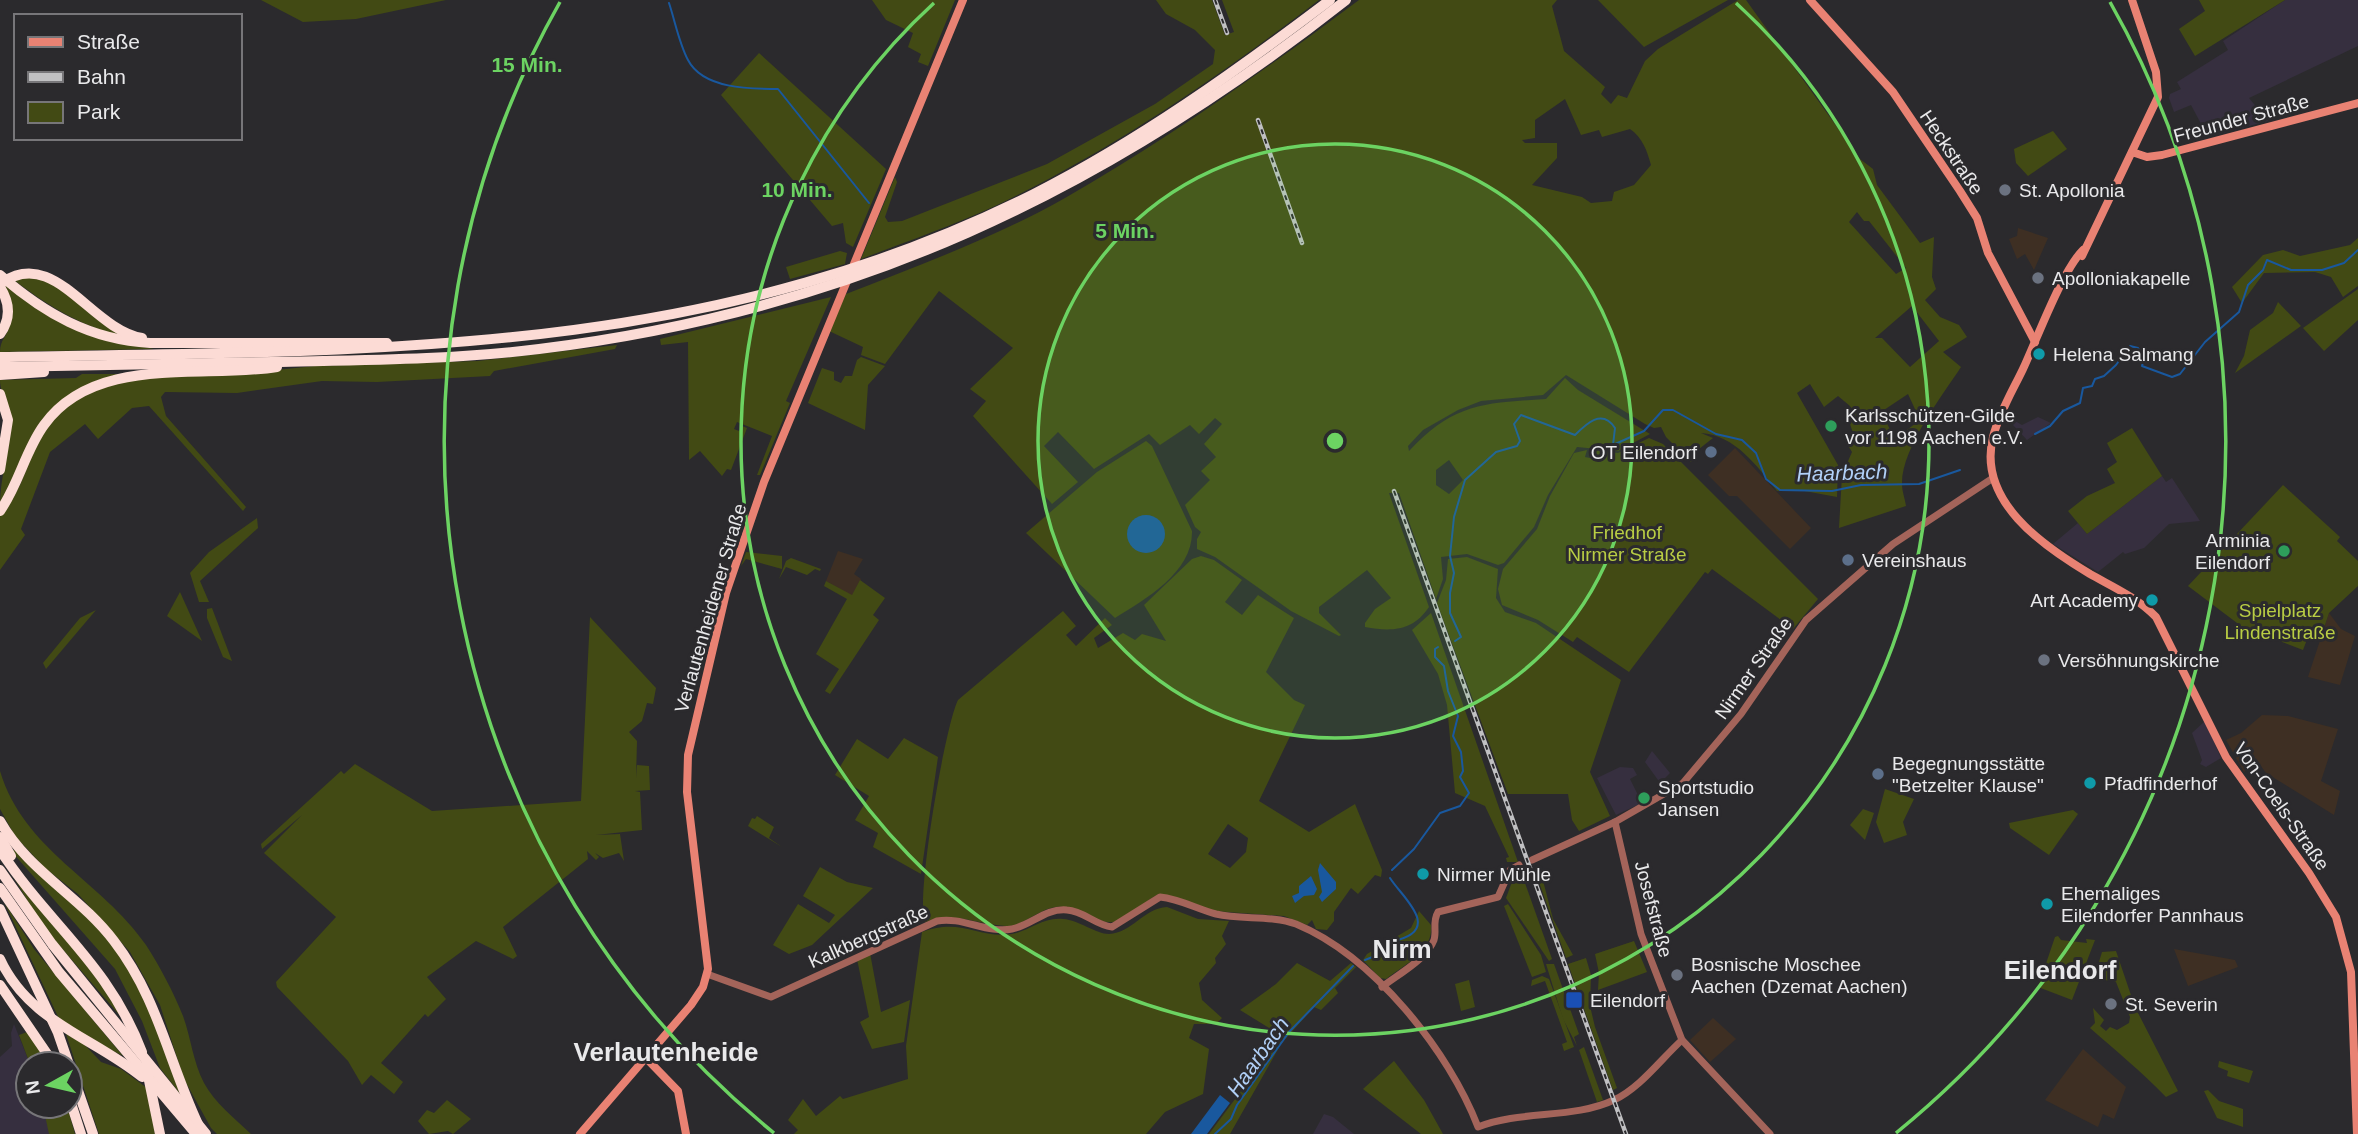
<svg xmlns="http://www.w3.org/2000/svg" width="2358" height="1134" viewBox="0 0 2358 1134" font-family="Helvetica,sans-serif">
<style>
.commercial{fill:#362f3f}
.education{fill:#3e2f23}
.green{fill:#424a14;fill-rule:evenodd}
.water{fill:#19589e}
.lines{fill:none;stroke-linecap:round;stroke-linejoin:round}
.stream{stroke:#19589e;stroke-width:2}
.tertiary{stroke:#a4645a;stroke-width:7}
.secondary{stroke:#e98273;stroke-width:8}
.motorway{stroke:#fcdbd5;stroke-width:10}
.rail-casing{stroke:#c0c0c2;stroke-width:4.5}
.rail{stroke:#2b2a2d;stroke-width:2;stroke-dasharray:5;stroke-linecap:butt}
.ring{fill:none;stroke:#6cd362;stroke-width:3.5}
.worship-dot{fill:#6b7280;stroke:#2b2a2d;stroke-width:2.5}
.culture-dot{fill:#0f9aa8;stroke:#2b2a2d;stroke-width:2.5}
.leisure-dot{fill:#2e9e5b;stroke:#2b2a2d;stroke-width:2.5}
.service-dot{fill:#5c6f8a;stroke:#2b2a2d;stroke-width:2.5}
.transit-dot{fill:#1a4fb4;stroke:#2b2a2d;stroke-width:2.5}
.labels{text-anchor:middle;stroke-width:6;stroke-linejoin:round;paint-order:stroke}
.street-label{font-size:19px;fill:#e9e9eb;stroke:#2b2a2d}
.poi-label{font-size:19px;fill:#e9e9eb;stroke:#2b2a2d;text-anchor:start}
.park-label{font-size:19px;fill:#b9cd44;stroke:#2b2a2d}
.water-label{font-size:21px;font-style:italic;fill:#b1d0f7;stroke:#2b2a2d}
.district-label{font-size:26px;font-weight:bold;fill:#e9e9eb;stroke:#2b2a2d}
.centre{fill:#6cd362;stroke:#2b2a2d;stroke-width:3.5}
.ring-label{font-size:21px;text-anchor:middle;font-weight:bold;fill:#6cd362;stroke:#2b2a2d;stroke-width:6;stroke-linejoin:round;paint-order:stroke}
</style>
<rect width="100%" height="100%" fill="#2b2a2d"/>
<g class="commercial">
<polygon points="2285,0 2358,0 2358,46 2249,98 2268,121 2208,137 2191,105 2174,112 2169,98 2170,94 2181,89 2177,82 2228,50 2223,41"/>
<polygon points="2038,417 2051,423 2027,440 2013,425 2015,421 2022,425"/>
<polygon points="2162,476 2166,482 2172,478 2200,521 2169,524 2144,548 2125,554 2123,552 2098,572 2053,544 2078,523 2087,534"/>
<polygon points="2205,721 2221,758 2206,767 2200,764 2202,760 2192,733"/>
<polygon points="1652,751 1670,773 1665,778 1673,787 1666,791 1645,762"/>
<polygon points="1620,767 1633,768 1637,775 1630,779 1642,803 1616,815 1597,778"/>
<polygon points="14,1024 30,1064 28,1106 44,1106 51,1134 0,1134 0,1057 12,1046 11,1033"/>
<polygon points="1324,1114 1333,1117 1354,1134 1313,1134"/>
</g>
<g class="education">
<polygon points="2018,228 2048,238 2034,270 2025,254 2017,259 2009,239 2017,236"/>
<polygon points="1735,448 1811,528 1790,549 1737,496 1729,496 1708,475"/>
<polygon points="838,551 863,559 854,574 861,579 852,596 826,581"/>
<polygon points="2329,613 2341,629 2355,636 2340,685 2308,677"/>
<polygon points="2262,715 2288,716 2338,729 2321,781 2340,791 2334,815 2266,773 2258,762 2244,772 2226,740 2241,733"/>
<polygon points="2174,949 2235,960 2238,967 2188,986"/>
<polygon points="1713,1018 1736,1039 1710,1062 1690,1040"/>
<polygon points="2083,1049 2126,1087 2114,1119 2103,1114 2098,1127 2045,1100"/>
</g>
<g class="green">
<polygon points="261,0 446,0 356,19 303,22"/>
<polygon points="872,0 955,0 928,66 918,62 921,54 908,47 913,33 886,20"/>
<path d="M1156 0H1212L1225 35 1234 32 1222 0H1319C1217 78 1111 151 995 206 951 226 906 242 861 259L895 177 897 182 885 217 888 222 902 221 1047 164 1155 104 1213 64 1215 50 1195 30 1166 14Z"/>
<path d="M1359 0H1557L1552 6 1564 51 1605 87 1601 94 1611 104 1618 95 1627 98 1645 61 1658 49 1738 0H1746L1860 159 1873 169 1877 185 1920 243 1934 237 1932 277 1936 289 1925 300 1940 317 1959 325 1967 337 1943 352 1961 367C1942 396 1901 449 1902 484 1902 491 1905 499 1906 506L1839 528 1842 475 1852 452 1844 439 1853 433 1846 412 1850 406 1838 396 1824 407 1810 384 1797 393 1838 465 1837 497 1799 490 1777 491C1757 466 1735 435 1701 433L1713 438 1699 449 1691 462 1666 437 1661 427 1654 428 1645 424 1566 375 1543 395 1481 401 1458 410 1423 430 1408 446 1409 451C1454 403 1484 403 1546 399L1565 378 1578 390 1650 434 1618 451 1577 447 1548 495 1534 527 1504 563 1498 565 1467 554 1441 557 1443 579 1436 599 1399 493H1389L1429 607C1413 631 1392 632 1365 627V623L1375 609 1391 598 1367 570 1319 607V613L1341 635 1339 636 1291 611 1215 557 1197 549V539L1201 532 1195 527 1185 505 1210 480 1201 471 1216 457 1204 444 1222 424 1215 418 1199 434 1190 425 1160 445 1149 434 1094 469 1058 432 1044 446 1078 482 1052 504 973 416 986 401 970 389 1013 348 939 291 885 364 861 355 863 347 829 331 846 294C920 265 996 237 1065 198 1167 140 1265 70 1359 0ZM1565 99 1581 135 1599 130 1602 137 1630 129C1643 138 1647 151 1651 165L1634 185 1614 192 1612 201 1591 203 1582 197 1532 185 1557 158V143H1525L1522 140 1535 138V120ZM1857 212 1864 221H1869L1906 268 1896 274 1849 222ZM1912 306 1939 341 1910 367 1882 338H1875ZM1908 394 1920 420 1895 439 1881 412ZM1449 460 1463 480 1449 494 1436 485V470Z"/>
<polygon points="1598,0 1728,0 1644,47"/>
<polygon points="2199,0 2285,0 2195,56 2179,29 2205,11"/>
<polygon points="759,53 886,169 853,247 846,243 843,223 832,226 721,95"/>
<polygon points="2053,131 2067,149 2028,176 2016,163 2014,149"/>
<polygon points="2358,238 2358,286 2343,297 2331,277 2315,272 2264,273 2242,303 2232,287 2263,255 2283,250 2300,256 2350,245"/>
<polygon points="840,251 847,253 845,264 790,279 786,267"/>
<path d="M31 276 65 289 89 313 130 338C84 328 51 308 14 280Z"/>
<path d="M7 283 104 340 154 349 0 352C0 340 7 336 10 325 14 313 7 298 4 286Z"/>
<polygon points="2358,289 2358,320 2324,351 2303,328"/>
<polygon points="831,297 786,401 790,403 760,475 757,475 772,436 737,422 734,429 739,431 742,426 747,428 731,470 727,469 722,476 700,451 689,460 688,342 661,345 660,339"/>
<polygon points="2278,302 2301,326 2235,373 2244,356 2250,330 2273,313"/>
<polygon points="617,345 615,349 494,371 490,376 377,382 322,381 237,393 165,392 161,397 166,416 246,507 243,511 149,406 132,408 98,439 85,424 50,452 21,529 25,535 0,570 0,516 20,485 39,438 62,408 98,387 153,377 257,372 315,366 478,361"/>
<polygon points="861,357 885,366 868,385 865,430 808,403 822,368 834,372 834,380 841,383 845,376 852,376 857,360"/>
<path d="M82 374H131L98 380 58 404 0 504C0 478 9 453 11 427 12 407 0 396 0 380L76 378Z"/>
<polygon points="2132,428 2162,476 2087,534 2068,511 2087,496 2115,483 2107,469 2117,462 2107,443"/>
<polygon points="1649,438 1663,444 1818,599 1793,629 1712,569 1708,574 1705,572 1629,672 1577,637 1573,642 1538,620 1502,605 1498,589 1503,569 1537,529 1550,496 1574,453 1587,450 1585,457 1590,458 1593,450 1618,453"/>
<path d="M1146 441 1152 446 1192 531C1193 572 1146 599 1115 618L1026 533 1097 472Z"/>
<polygon points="2283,485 2340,537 2337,541 2358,561 2358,586 2329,613 2320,640 2308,637 2303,650 2241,626 2188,586"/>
<polygon points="257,518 258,528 200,581 209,602 199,602 190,573 209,552"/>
<polygon points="746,552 782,556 782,569 746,559 741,566"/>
<path d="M1201 556 1214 560 1242 580 1225 602 1242 615 1258 595 1294 618 1266 672 1294 700 1305 705 1259 801 1309 832 1355 804 1382 870 1381 877 1375 875 1358 894 1351 888 1334 912V921L1327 930 1316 929 1312 920 1307 925 1284 916 1214 911 1159 894C1144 901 1133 916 1118 921 1100 928 1079 904 1056 907 1038 909 1023 927 1006 926 977 924 953 911 925 922 915 900 945 726 958 700L1063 611 1076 626 1066 635 1076 646 1105 618 1112 625 1094 638 1098 648 1123 633 1135 640 1142 634 1166 641 1144 605 1192 559ZM1228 824 1248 838 1246 852 1230 868 1208 854Z"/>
<polygon points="1467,557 1498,569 1496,598 1505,612 1536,623 1621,680 1590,772 1610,816 1579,831 1572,820 1568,794 1508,794 1437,603 1446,580 1448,559"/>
<polygon points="791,558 821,569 820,571 815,569 807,575 786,567 779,579 786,561"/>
<polygon points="860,580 885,598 873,615 879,620 830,694 825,691 839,669 816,654 847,599 824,586 826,581 852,595"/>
<polygon points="180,592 202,641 167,616"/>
<polygon points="212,608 229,653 232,661 223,657 207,618 207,609"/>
<polygon points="96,610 46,669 43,663 80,618"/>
<polygon points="1431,613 1518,862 1507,862 1506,858 1509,857 1485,806 1455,793 1447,705 1438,674 1412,630"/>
<polygon points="590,617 656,688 653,704 647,703 642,721 629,732 637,741 636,778 637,765 649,766 650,790 635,791 640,792 642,830 596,835 620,834 624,861 619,853 603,858 595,853 599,857 596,860 587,851 588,859 503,927 517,956 513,959 476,941 427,977 446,999 428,1017 425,1014 381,1063 403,1082 394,1094 371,1075 362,1085 348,1061 277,987 276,982 336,917 264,853 302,815 262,849 261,844 341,771 344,774 355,764 432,811 581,801"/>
<polygon points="904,738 938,757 921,874 873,847 878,833 855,820 869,796 835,775 857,739 888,759"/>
<path d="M0 771C24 851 101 880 146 945 160 967 173 991 183 1016 191 1038 193 1062 204 1083 215 1103 234 1118 251 1134H217L211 1128 184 1079 160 1005 130 952 78 894 45 868 15 836 0 809Z"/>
<polygon points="1885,789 1914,799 1903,822 1907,835 1884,843 1876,822"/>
<polygon points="1863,809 1874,813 1865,840 1850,825"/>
<polygon points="2073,810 2078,814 2049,855 2010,828 2009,823"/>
<polygon points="757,816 774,827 769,838 782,847 748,826 752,818 755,819"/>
<polygon points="15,849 109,938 137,978 181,1095 160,1068 142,1021 115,969 12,852"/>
<polygon points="6,864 111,996 121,1017 41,924"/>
<polygon points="820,867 847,882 873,888 812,945 789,954 773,945 798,904 829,923 835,915 803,896"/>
<polygon points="1520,869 1552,959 1549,961 1506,898 1516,871"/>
<polygon points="1535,871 1541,873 1553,919 1573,955 1566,958"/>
<polygon points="4,902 34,949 123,1056 62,1025"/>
<polygon points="1508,904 1541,955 1546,972 1532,977 1504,906"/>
<path d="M1167 907 1198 919 1229 921 1222 936 1226 944 1215 958 1216 963 1199 983 1202 1000 1222 1018 1216 1024H1194L1189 1038 1209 1049 1203 1094 1165 1112 1146 1134H794L798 1130 788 1120 803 1099 816 1116 840 1096 843 1099 908 1079 906 1046 922 932C961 917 978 939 1012 934 1030 931 1042 917 1063 919 1079 920 1096 934 1109 934 1132 933 1144 908 1167 907Z"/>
<path d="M1419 911 1431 925C1434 951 1405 964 1386 979L1380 978 1363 960 1367 954 1411 928Z"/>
<polygon points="2058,936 2061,940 2087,943 2086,939 2095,940 2072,1000 2038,987 2055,937"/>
<polygon points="1634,941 1647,972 1598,990 1599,973 1595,954"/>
<path d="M2116 951 2135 1007 2178 1091 2166 1097C2141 1071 2116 1051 2090 1028L2095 1023 2093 1008 2104 1020 2100 1026 2106 1031 2110 1027 2117 1030 2129 1023 2130 1017 2116 982 2094 978 2102 952Z"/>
<polygon points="870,953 881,1012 910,1000 904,1042 872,1049 860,1022 869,1017 857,959"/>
<polygon points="1586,958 1591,975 1590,1006 1595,1027 1617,1088 1613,1090 1568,964"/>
<polygon points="1297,963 1330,981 1351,963 1356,967 1335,988 1338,993 1321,1010 1314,1007 1281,1044 1230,1134 1209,1134 1282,1036 1240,1010 1276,984"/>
<polygon points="1546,964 1554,964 1579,1034 1574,1037 1577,1046 1563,1019"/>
<polygon points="1542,976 1549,979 1574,1047 1564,1051 1562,1044 1567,1042 1545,981 1531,986 1532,980"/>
<polygon points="1469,980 1475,1007 1461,1011 1455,984"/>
<polygon points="27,1032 48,1064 30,1064 19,1035"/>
<polygon points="66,1034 83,1043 101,1062 121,1069 147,1088 155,1134 99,1134"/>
<polygon points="1584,1047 1603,1100 1597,1102 1579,1050"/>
<polygon points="1394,1061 1424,1100 1443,1134 1421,1134 1363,1089"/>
<polygon points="2219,1061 2253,1071 2249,1083 2227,1076 2228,1071 2218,1067"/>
<polygon points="2208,1090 2219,1101 2243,1109 2243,1127 2217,1118 2204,1091"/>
<polygon points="447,1100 471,1119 453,1134 448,1131 429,1134 418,1121 427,1110 434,1113"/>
<polygon points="43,1106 67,1106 75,1134 49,1134"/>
</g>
<g class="water">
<circle cx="1146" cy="534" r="19"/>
<polygon points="1320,863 1336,882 1336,889 1322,902 1319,897 1322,892 1318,870"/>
<polygon points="1311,876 1317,889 1314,895 1304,896 1295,903 1292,896 1299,893 1299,886"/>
<polygon points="1220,1095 1230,1103 1207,1134 1191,1134"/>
</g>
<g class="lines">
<g class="stream">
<path d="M669 3C675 21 679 43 688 60 703 89 750 89 778 89L869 203"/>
<polyline points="2035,434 2050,426 2063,411 2080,403 2083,388 2092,386 2095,379 2104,376 2116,365 2130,346 2138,348 2144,358 2142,366 2172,377 2180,374 2205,342 2239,312 2248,285 2263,270 2267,260 2291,270 2322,270 2344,263 2358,250"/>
<path d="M1455 641 1461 637 1450 613V593L1454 573 1450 556 1454 517 1465 480 1496 452 1517 446 1520 441 1514 424 1521 415 1575 435C1586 424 1602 408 1615 428L1613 445 1644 431 1663 410H1673L1716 434 1742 440 1756 453 1766 479 1780 490 1832 491 1861 485 1919 484 1960 470"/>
<polyline points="1392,870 1414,849 1440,813 1460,806 1469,793 1460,777 1463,771 1461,752 1453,736 1458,716 1448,691 1444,666 1435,657 1435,649 1438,647"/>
<path d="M1365 960 1392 949 1398 940C1442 928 1401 896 1390 878"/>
<polyline points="1215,1134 1231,1119 1237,1105 1289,1032 1353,966"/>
</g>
<g class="tertiary">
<polyline points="1615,822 1641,934 1682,1040 1770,1134"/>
<polyline points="1532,860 1615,822 1683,783 1741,714 1806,620 1893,544 1993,478"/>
<path d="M707 974 771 997 937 921C962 916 987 934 1012 929 1032 925 1045 908 1067 910 1084 911 1095 925 1112 927L1160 897C1180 899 1197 909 1216 914 1242 920 1271 915 1296 924 1373 956 1449 1051 1478 1127 1521 1110 1574 1119 1614 1100 1640 1088 1661 1059 1682 1040"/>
<path d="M1382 987C1397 975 1427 959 1434 940 1437 930 1432 922 1438 912L1498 897 1510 870 1519 865"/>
</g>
<g class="secondary">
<polyline points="1810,0 1893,92 1960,191 1977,218 1988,253 2035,342"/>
<polyline points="2132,152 2147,157 2162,155 2358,103"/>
<path d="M2083 250C2062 271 2037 339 2023 369 2013 390 1999 413 1993 437 1977 501 2043 546 2090 574 2113 587 2138 598 2156 617L2226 757 2309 873 2336 917 2351 972 2357 1134"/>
<polyline points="2082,256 2158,97 2156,72 2132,0"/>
<polyline points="644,1056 678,1091 686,1134"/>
<polyline points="580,1134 691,1005 703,987 708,969 687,792 688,755 726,593 764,482 963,0"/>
</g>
<g class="motorway">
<path d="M0 275C44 313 90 340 150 343H387"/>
<path d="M0 284C54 244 90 329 142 338"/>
<path d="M0 287C10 303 11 319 0 334"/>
<path d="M0 357C361 350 701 361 1034 194 1140 140 1235 72 1330 0"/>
<path d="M0 367C91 366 182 363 273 362 362 360 451 360 539 349 851 311 1101 193 1346 0"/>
<polyline points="0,375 44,372"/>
<polyline points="0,394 8,420 0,470"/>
<path d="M0 511C19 484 25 451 44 425 95 354 202 379 277 367"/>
<path d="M0 821C28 871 80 896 114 941 158 998 168 1060 198 1124"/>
<polyline points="0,837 11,856"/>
<path d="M0 850C49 925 108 963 142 1052"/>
<polyline points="0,870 52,944 206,1134"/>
<polyline points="0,888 59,972 196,1134"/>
<polyline points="0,909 58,1033 93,1134"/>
<path d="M0 959C29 1022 93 1037 142 1077"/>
<polyline points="0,985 54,1064"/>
<polyline points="146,1066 160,1134"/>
<polyline points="70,1100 81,1134"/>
</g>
<defs>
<g id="rail">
<polyline points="1215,0 1227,33"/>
<polyline points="1258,120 1302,243"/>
<polyline points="1394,491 1626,1134"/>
</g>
</defs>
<use href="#rail" class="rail-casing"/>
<use href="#rail" class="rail"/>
</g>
<circle cx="1335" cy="441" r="297" fill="#6cd362" fill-opacity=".12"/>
<g class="ring">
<circle cx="1335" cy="441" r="297"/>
<path d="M1736 3A594 594 0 1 1 934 3"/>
<path d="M774 1133A891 891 0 0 1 560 2M2110 2A891 891 0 0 1 1896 1133"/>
</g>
<g class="worship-dot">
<circle cx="2005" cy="190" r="7"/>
<circle cx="2038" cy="278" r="7"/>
<circle cx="2044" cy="660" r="7"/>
<circle cx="1677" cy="975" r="7"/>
<circle cx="2111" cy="1004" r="7"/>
</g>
<g class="culture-dot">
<circle cx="2039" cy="354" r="7"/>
<circle cx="2152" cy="600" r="7"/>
<circle cx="2090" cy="783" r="7"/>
<circle cx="1423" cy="874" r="7"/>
<circle cx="2047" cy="904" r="7"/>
</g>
<g class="leisure-dot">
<circle cx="1831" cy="426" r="7"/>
<circle cx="2284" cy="551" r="7"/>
<circle cx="1644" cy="798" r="7"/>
</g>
<g class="service-dot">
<circle cx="1711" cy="452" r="7"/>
<circle cx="1848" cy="560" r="7"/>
<circle cx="1878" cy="774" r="7"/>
</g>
<rect class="transit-dot" x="1565" y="991" width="18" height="18" rx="3.5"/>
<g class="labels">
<g class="street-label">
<text transform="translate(2241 118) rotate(-15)" y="7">Freunder Straße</text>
<text transform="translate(1952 152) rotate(56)" y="7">Heckstraße</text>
<text transform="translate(710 608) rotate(-74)" y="7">Verlautenheidener Straße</text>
<text transform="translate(1753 668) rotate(-55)" y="7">Nirmer Straße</text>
<text transform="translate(2282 806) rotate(55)" y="7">Von-Coels-Straße</text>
<text transform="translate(1654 909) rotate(75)" y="7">Josefstraße</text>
<text transform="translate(868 936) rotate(-24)" y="7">Kalkbergstraße</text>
</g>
<g class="poi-label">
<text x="2019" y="197">St. Apollonia</text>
<text x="2052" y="285">Apolloniakapelle</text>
<text x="2053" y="361">Helena Salmang</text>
<text x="1845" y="422">Karlsschützen-Gilde<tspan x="1845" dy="22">vor 1198 Aachen e.V.</tspan></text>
<text x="1697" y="459" text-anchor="end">OT Eilendorf</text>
<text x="2270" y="547" text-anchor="end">Arminia<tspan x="2270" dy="22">Eilendorf</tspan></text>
<text x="1862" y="567">Vereinshaus</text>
<text x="2138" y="607" text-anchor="end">Art Academy</text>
<text x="2058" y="667">Versöhnungskirche</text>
<text x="1892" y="770">Begegnungsstätte<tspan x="1892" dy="22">"Betzelter Klause"</tspan></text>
<text x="2104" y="790">Pfadfinderhof</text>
<text x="1658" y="794">Sportstudio<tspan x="1658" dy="22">Jansen</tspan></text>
<text x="1437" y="881">Nirmer Mühle</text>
<text x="2061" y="900">Ehemaliges<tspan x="2061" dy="22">Eilendorfer Pannhaus</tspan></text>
<text x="1691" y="971">Bosnische Moschee<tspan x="1691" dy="22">Aachen (Dzemat Aachen)</tspan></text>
<text x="1590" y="1007">Eilendorf</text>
<text x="2125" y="1011">St. Severin</text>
</g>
<g class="park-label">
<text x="1627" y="539">Friedhof<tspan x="1627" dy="22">Nirmer Straße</tspan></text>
<text x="2280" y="617">Spielplatz<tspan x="2280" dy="22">Lindenstraße</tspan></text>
</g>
<g class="water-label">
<text transform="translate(1842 473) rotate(-2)" y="7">Haarbach</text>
<text transform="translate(1258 1057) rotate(-55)" y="7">Haarbach</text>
</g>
<g class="district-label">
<text x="1402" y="958">Nirm</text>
<text x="2060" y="979">Eilendorf</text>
<text x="666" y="1061">Verlautenheide</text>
</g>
</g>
<circle cx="1335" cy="441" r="10" class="centre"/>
<g class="ring-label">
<text x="527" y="72">15 Min.</text>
<text x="797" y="197">10 Min.</text>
<text x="1125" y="238">5 Min.</text>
</g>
<rect x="14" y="14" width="228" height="126" fill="#2b2a2d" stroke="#777679" stroke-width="2"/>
<rect x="28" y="37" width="35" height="10" fill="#e98273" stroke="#777679" stroke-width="2"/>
<text x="77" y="49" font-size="21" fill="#e9e9eb">Straße</text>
<rect x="28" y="72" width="35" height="10" fill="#c0c0c2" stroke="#777679" stroke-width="2"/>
<text x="77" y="84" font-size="21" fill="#e9e9eb">Bahn</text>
<rect x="28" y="102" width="35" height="21" fill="#424a14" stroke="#777679" stroke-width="2"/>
<text x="77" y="119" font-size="21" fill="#e9e9eb">Park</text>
<g transform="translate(49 1085) rotate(262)"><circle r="33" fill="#2b2a2d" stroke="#777679" stroke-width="2"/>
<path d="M0-5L12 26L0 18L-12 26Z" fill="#6cd362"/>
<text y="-10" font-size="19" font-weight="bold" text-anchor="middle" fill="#e9e9eb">N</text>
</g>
</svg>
